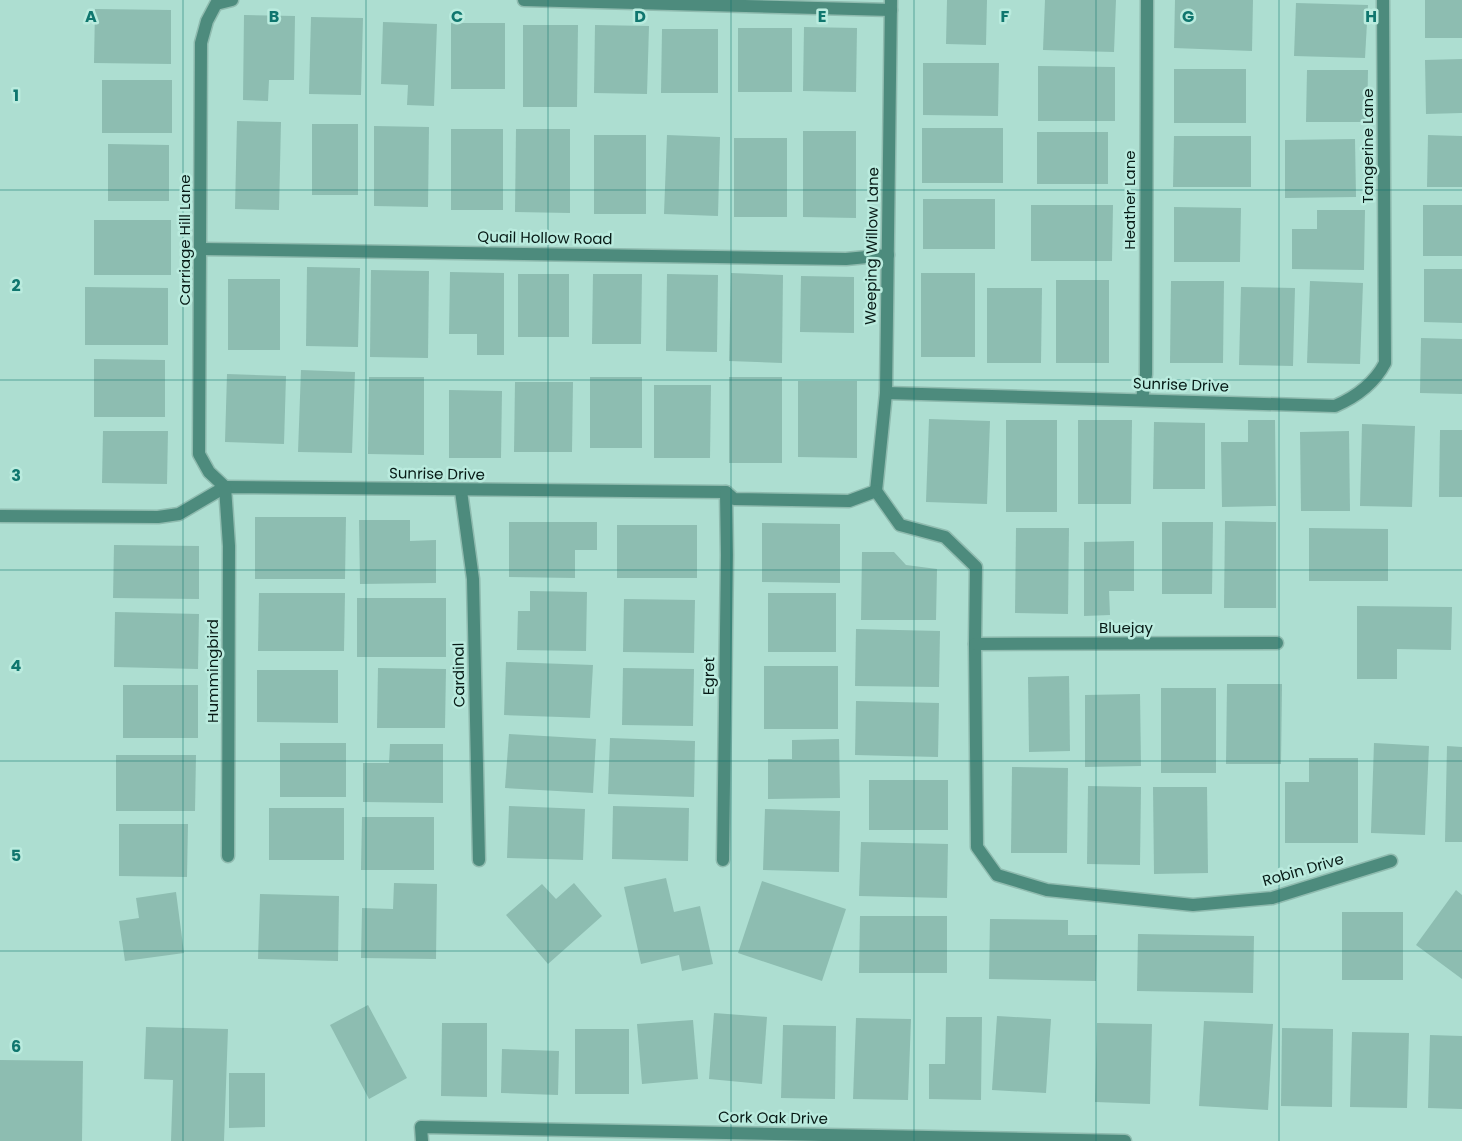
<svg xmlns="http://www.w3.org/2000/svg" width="1462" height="1141" viewBox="0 0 1462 1141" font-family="Poppins,sans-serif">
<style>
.building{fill:#8dbdb1}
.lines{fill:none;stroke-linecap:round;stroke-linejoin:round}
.street-casing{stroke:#8fbbaf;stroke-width:15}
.street{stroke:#4d8b7d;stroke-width:12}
.grid{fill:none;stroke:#0f766e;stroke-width:1;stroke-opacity:0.55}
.labels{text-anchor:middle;stroke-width:5;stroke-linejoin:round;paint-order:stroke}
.street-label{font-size:15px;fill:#071a16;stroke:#baebde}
.grid-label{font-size:16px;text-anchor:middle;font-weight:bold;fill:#0f766e;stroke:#baebde;stroke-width:5;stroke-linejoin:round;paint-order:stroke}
</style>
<rect width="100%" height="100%" fill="#added1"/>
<g class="building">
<polygon points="947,0 987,0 986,45 946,44"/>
<polygon points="1045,0 1116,0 1114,52 1043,50"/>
<polygon points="1175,0 1253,0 1252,51 1174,48"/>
<rect x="1425" y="0" width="37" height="38"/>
<polygon points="1296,3 1368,5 1365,58 1294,56"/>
<polygon points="95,9 171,10 171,64 94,63"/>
<polygon points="244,15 295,16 294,80 269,80 268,101 243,100"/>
<polygon points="311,17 363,18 361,95 309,94"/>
<polygon points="383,22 437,24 434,106 407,105 408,85 381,84"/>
<rect x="451" y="23" width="54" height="66"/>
<polygon points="523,25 578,25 577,107 523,107"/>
<polygon points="595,25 649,26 647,94 594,93"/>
<polygon points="804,27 857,28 856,92 803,91"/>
<rect x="738" y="28" width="54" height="64"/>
<polygon points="662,29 718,29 718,93 661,93"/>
<polygon points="1462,59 1462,113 1426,114 1425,60"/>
<polygon points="923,63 999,63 998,116 923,115"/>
<polygon points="1038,66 1115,67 1115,121 1038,121"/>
<rect x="1174" y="69" width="72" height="54"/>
<polygon points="1307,70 1368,70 1367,122 1306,122"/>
<rect x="102" y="80" width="70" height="53"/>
<polygon points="237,121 281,122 279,210 235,209"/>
<rect x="312" y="124" width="46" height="71"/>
<polygon points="374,126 429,127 428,207 374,206"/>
<rect x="922" y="128" width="81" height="55"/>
<rect x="451" y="129" width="52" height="81"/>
<polygon points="516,129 570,129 570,213 515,212"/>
<polygon points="803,131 856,131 856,218 803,217"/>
<rect x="1037" y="132" width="71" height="52"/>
<rect x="594" y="135" width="52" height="79"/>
<polygon points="667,135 720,137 718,216 664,214"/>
<polygon points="1428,135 1462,136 1462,187 1427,187"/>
<polygon points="1174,136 1251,136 1251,187 1173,187"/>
<rect x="734" y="138" width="53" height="79"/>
<polygon points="1355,139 1356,197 1285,198 1285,140"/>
<polygon points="108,144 169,145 169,201 108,201"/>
<rect x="923" y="199" width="72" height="50"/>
<polygon points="1031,205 1113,205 1112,261 1031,261"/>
<rect x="1423" y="205" width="39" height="51"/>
<polygon points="1174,207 1241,208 1240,262 1174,262"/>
<polygon points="1317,210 1365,210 1364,270 1292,269 1292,229 1317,229"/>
<rect x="94" y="220" width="77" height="55"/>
<polygon points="307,267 360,268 358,347 306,346"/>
<polygon points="1424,269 1462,269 1462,323 1424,322"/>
<polygon points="371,270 429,271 428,358 370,357"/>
<polygon points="450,272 504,273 504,355 477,355 477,334 449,334"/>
<polygon points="731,273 783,275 782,363 729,361"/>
<rect x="921" y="273" width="54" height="84"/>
<rect x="518" y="274" width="51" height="63"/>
<polygon points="593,274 642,274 641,344 592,344"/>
<polygon points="667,274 718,275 717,352 666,351"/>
<polygon points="801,276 854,277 854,333 800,332"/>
<rect x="228" y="279" width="52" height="71"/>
<rect x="1056" y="280" width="53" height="83"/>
<polygon points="1171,281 1224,281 1223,363 1170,363"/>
<polygon points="1310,281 1363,283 1360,364 1307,363"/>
<polygon points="85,287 168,288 168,345 85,345"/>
<polygon points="1241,287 1295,288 1293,366 1239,365"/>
<polygon points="987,288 1042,288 1041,363 987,363"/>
<polygon points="1421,338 1462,339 1462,394 1420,393"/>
<polygon points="94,359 165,360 165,417 94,417"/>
<polygon points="301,370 355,372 352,453 298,452"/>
<polygon points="227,374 286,376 284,444 225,442"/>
<polygon points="369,377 424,377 424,455 368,454"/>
<rect x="590" y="377" width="52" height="71"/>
<rect x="729" y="377" width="53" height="86"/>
<polygon points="798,381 857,381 857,458 798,457"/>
<polygon points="515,382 573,382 572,452 514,452"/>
<polygon points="654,385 711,385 710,458 654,458"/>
<polygon points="449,390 502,391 501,458 449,458"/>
<polygon points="929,419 990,421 987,504 926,502"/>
<rect x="1006" y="420" width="51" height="92"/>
<polygon points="1078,420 1132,420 1131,504 1078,504"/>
<polygon points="1248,420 1275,420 1276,506 1222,507 1221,442 1248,442"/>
<polygon points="1154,422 1205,423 1205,489 1153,489"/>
<polygon points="1362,424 1415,426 1412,507 1360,506"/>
<polygon points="1440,430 1462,430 1462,497 1439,497"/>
<polygon points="103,431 168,431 167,484 102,483"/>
<polygon points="1349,431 1350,511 1301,511 1300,432"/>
<polygon points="255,517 346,517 345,579 255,579"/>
<polygon points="359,520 410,520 410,541 436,540 436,583 360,584"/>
<polygon points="1225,521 1276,522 1276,608 1224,608"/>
<polygon points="509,522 597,522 597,550 575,550 575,578 509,577"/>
<polygon points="1162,522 1213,522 1212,594 1162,594"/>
<polygon points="762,523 840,524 840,583 762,582"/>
<rect x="617" y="525" width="80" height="53"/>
<polygon points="1016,528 1069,528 1068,614 1015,613"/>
<polygon points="1309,528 1388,529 1388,581 1309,581"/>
<polygon points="1134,541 1134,591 1109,591 1110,615 1084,616 1084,542"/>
<polygon points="114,545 199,546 199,599 113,598"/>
<polygon points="862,552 894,552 906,565 937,569 936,620 861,620"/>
<polygon points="530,591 587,592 586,651 517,650 518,611 530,611"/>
<polygon points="259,593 345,593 344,651 258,651"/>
<rect x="768" y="593" width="68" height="59"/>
<rect x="357" y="598" width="89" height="59"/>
<polygon points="624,599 695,600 694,653 623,652"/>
<polygon points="1357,606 1452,607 1451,650 1397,649 1397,679 1357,679"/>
<polygon points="115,612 199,614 198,669 114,667"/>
<polygon points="856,629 940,631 939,687 855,686"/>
<polygon points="506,662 593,665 590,718 504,715"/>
<rect x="764" y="666" width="74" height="63"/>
<polygon points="378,668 446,669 445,728 377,728"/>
<polygon points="623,668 694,669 693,726 622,725"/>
<polygon points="257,670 338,670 338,723 257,722"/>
<polygon points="1069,676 1070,751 1029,752 1028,677"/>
<polygon points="1227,684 1282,684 1281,764 1226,764"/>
<rect x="123" y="685" width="75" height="53"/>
<rect x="1161" y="688" width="55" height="85"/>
<polygon points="1140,694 1141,766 1085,767 1085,695"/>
<polygon points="856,701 939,703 938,757 855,755"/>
<polygon points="509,734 596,739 593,793 505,788"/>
<polygon points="610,738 695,741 694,797 608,794"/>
<polygon points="839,739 840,798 768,799 768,759 792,759 792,740"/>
<rect x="280" y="743" width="66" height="54"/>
<polygon points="1374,743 1429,746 1425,835 1371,833"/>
<polygon points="390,744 443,744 443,803 363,802 363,763 389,763"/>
<polygon points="1447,746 1462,747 1462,842 1445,842"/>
<polygon points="116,755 196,755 195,811 116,811"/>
<polygon points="1309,758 1358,758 1358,843 1285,843 1285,782 1309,782"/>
<polygon points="1012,767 1068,768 1067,853 1011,853"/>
<rect x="869" y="780" width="79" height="50"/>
<polygon points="1088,786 1141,787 1140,865 1087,864"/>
<polygon points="1153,787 1207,787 1208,873 1154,874"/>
<polygon points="509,806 585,809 583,860 507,858"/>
<polygon points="613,806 689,808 688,861 612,859"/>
<rect x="269" y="808" width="75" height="52"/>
<polygon points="765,809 840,811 839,872 763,870"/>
<polygon points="362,817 434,817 434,870 361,870"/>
<polygon points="119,824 188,824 187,877 119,876"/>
<polygon points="861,842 948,844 947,898 859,896"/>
<polygon points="666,878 674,912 700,906 713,964 682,971 679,955 641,964 624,887"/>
<polygon points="762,881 846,909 822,981 738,953"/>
<polygon points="394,883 437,884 436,959 361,958 362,908 393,909"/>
<polygon points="574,883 602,916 548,964 506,915 542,884 556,899"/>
<polygon points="1456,890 1462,895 1462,979 1416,945"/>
<polygon points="176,892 184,953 125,961 119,921 139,918 136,898"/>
<polygon points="260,894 339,896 338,961 258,959"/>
<rect x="1342" y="912" width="61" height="68"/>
<polygon points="860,916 947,916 947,973 859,973"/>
<polygon points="990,919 1068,920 1068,935 1097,935 1096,981 989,979"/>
<polygon points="1138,934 1254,936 1253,993 1137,991"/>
<polygon points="368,1005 407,1078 369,1099 330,1025"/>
<polygon points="714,1013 767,1017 762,1084 709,1079"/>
<polygon points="997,1016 1051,1019 1046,1093 992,1090"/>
<polygon points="946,1017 982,1017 981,1100 929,1099 929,1064 945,1064"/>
<polygon points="856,1018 911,1019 908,1100 853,1099"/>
<polygon points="693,1020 698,1079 642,1084 637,1024"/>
<polygon points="1204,1021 1273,1024 1268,1110 1199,1106"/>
<polygon points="442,1023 487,1023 487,1097 441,1096"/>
<polygon points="1097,1023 1152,1024 1150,1104 1095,1102"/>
<polygon points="783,1025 836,1026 835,1099 781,1098"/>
<polygon points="146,1027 228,1029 224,1141 171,1141 173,1080 144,1079"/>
<polygon points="1282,1028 1333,1029 1332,1107 1281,1106"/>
<rect x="575" y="1029" width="54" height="65"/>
<polygon points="1352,1032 1409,1033 1407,1108 1350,1107"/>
<polygon points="1430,1035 1462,1036 1462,1109 1428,1108"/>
<polygon points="502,1049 559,1051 558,1095 501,1093"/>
<polygon points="0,1060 83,1061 82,1141 0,1141"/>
<polygon points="229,1073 265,1073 265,1127 229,1128"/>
</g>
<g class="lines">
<defs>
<g id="street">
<polyline points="524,0 891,10"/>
<polyline points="201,249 846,259 888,255"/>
<path d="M886 393 1335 406C1356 397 1374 384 1385 363L1383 0"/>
<polyline points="1142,399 1146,374 1147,0"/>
<polyline points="461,491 473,579 479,860"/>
<polyline points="876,491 900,525 945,537 976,567 975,644 977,847 997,875 1047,890 1193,905 1272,898 1391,861"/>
<polyline points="876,491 886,393 891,0"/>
<polyline points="0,516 158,517 179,514 225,487 726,492 734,499 849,501 876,491"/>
<polyline points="975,644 1277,643"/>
<polyline points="228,856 229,546 225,487 209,472 199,454 201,43 207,21 216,4 232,0"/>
<polyline points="723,860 727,555 726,492"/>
<polyline points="422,1141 421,1127 1125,1141"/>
</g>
</defs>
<use href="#street" class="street-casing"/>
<use href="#street" class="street"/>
</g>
<path class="grid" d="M183 0V1141M366 0V1141M548 0V1141M731 0V1141M914 0V1141M1096 0V1141M1279 0V1141M0 190H1462M0 380H1462M0 570H1462M0 761H1462M0 951H1462"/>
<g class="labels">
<g class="street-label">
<text transform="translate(1368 146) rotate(-90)" y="5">Tangerine Lane</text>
<text transform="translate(1130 200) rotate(-90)" y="5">Heather Lane</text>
<text transform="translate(545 238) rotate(1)" y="5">Quail Hollow Road</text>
<text transform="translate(185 240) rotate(-90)" y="5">Carriage Hill Lane</text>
<text transform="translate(872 246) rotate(-89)" y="5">Weeping Willow Lane</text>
<text transform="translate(1181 385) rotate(2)" y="5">Sunrise Drive</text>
<text transform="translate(437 474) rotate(1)" y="5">Sunrise Drive</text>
<text x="1126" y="633">Bluejay</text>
<text transform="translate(213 671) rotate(-90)" y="5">Hummingbird</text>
<text transform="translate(459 675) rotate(-91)" y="5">Cardinal</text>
<text transform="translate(709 676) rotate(-89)" y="5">Egret</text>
<text transform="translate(1303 870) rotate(-16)" y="5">Robin Drive</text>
<text transform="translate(773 1118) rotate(1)" y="5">Cork Oak Drive</text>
</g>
</g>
<g class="grid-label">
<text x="91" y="22">A</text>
<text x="274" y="22">B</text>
<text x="457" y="22">C</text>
<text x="640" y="22">D</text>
<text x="822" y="22">E</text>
<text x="1005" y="22">F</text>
<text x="1188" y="22">G</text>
<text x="1371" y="22">H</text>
<text x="16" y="101">1</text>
<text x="16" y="291">2</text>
<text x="16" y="481">3</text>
<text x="16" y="671">4</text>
<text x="16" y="861">5</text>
<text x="16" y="1052">6</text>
</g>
</svg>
